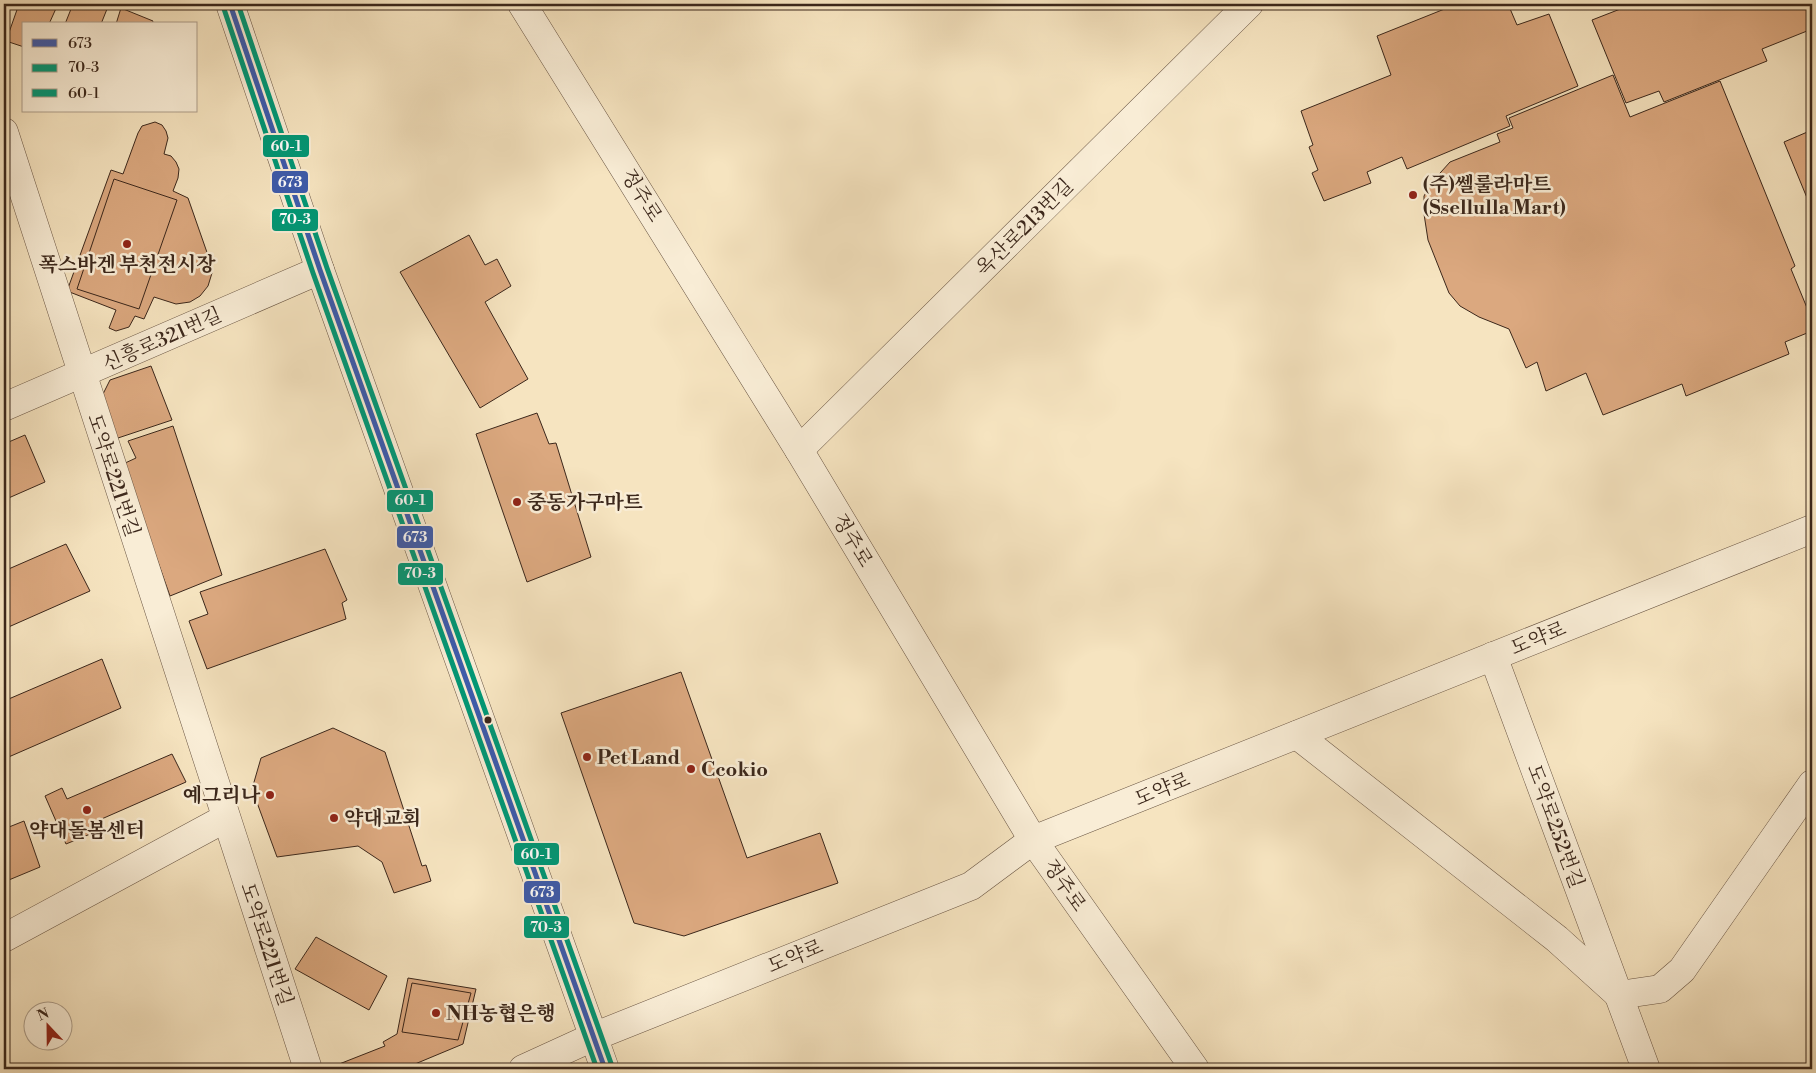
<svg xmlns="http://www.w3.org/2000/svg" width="1816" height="1073" viewBox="0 0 1816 1073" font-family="'Libre Bodoni','Noto Serif KR',serif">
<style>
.building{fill:#dba87f;stroke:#3b271b}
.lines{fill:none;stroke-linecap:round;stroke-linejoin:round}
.minor-casing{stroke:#6a5644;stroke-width:29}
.minor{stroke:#f9edd6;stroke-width:28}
.bus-1-casing{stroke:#f9edd6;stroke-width:9}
.bus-2-casing{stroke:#f9edd6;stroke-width:9}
.bus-3-casing{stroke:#f9edd6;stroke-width:9}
.bus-1{stroke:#3d5bab;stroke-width:5}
.bus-2{stroke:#009775;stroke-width:5}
.bus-3{stroke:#009775;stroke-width:5}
.poi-dot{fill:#8f2418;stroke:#f9edd6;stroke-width:2}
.bus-dot{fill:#3b271b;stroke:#f9edd6;stroke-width:2}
.labels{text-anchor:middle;stroke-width:5;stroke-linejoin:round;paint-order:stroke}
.poi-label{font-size:20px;font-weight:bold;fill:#3b271b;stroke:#f9edd6;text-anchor:start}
.street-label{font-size:20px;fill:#3b271b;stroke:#f9edd6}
.line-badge{stroke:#f9edd6;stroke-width:2}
.badge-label{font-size:14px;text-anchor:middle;font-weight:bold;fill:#fff}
</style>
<rect width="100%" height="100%" fill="#f6e4c0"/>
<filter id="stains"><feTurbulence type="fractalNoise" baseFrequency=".004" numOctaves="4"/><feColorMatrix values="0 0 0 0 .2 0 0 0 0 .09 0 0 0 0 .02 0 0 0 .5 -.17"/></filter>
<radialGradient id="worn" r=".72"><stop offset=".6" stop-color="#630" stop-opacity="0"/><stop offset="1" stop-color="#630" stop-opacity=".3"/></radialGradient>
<g class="building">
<polygon points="19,4 58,4 49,24 24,24 24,47 6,41"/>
<polygon points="73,4 109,4 101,24 65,24"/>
<polygon points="1457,4 1508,4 1517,25 1549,14 1578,86 1506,116 1510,126 1407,169 1402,157 1367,172 1371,183 1324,201 1312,173 1318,170 1309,147 1313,145 1301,111 1391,75 1377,36"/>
<polygon points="1627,4 1812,4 1812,29 1762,49 1767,61 1664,102 1659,91 1626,103 1592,20 1628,6"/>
<polygon points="121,8 153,21 152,24 116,24"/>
<polygon points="1613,75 1630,117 1720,81 1795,266 1791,269 1812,320 1812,331 1785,342 1789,354 1686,396 1682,384 1603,415 1586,373 1546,391 1537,362 1526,368 1509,329 1479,317 1460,306 1449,293 1428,240 1424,214 1424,196 1432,182 1450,162 1500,142 1497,134 1513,128 1509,118"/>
<polygon points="155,122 162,125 166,131 168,138 164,154 171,156 176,162 179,169 178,178 173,191 188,198 210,261 212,273 208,286 200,296 190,302 176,304 154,297 144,319 135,316 129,327 116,331 109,328 116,310 67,291 111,170 123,174 138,133 142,126"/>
<polygon points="1812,130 1812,210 1784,142"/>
<polygon points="114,179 177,200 139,309 77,289"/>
<polygon points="469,235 485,265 497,259 511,286 485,302 528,379 480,408 400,272"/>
<polygon points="151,366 172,420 115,439 100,400 110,380"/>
<polygon points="537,413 549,444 556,443 591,557 527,582 476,434"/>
<polygon points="173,426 222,575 170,596 123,464 136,458 128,441"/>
<polygon points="25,435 45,482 4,500 4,444"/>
<polygon points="66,544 90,591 4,629 4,571"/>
<polygon points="325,549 347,600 342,603 346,619 207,669 189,621 208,614 200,592"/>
<polygon points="102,659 121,708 4,759 4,701"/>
<polygon points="681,672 747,858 820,833 838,883 684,936 634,923 561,713"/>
<polygon points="333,728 385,752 422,866 426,865 431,881 394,893 382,862 358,846 277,857 252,789 261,758"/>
<polygon points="172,754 186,782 97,821 100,830 66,844 45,796 62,788 67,799"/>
<polygon points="24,821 40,867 4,882 4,829"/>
<polygon points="316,937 387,976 369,1010 295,969"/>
<polygon points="408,978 476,989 463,1044 403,1069 330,1069 329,1068 385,1046 383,1042 397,1034"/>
<polygon points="412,983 471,993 458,1040 402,1032"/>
</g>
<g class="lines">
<defs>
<g id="minor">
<polyline points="230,4 320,270 605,1069"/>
<polyline points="522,4 799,450 1033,840 1195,1069"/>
<polyline points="4,132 308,1069"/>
<polyline points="4,407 320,270"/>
<polyline points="799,450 1249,4"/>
<polyline points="1493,656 1646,1069"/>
<polyline points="1297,735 1557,939 1619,995 1660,989 1682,970 1812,784"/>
<polyline points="4,938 226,818"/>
<polyline points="523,1069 593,1037 971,886 1033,840 1812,529"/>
</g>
</defs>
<use href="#minor" class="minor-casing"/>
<use href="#minor" class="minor"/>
<defs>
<polyline id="bus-1" points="230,4 320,270 605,1069"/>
<polyline id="bus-2" points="223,6 313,273 597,1069"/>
<polyline id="bus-3" points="238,4 327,268 612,1066"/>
</defs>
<use href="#bus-1" class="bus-1-casing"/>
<use href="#bus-2" class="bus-2-casing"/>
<use href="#bus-3" class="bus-3-casing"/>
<use href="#bus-1" class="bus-1"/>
<use href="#bus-2" class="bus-2"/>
<use href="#bus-3" class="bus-3"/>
</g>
<g class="poi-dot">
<circle cx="1413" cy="195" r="5"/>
<circle cx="127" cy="244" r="5"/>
<circle cx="517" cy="502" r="5"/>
<circle cx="587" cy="757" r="5"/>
<circle cx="691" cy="769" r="5"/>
<circle cx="270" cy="795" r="5"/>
<circle cx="87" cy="810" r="5"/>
<circle cx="334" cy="818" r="5"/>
<circle cx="436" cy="1013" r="5"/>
</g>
<circle class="bus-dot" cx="488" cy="720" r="4.5"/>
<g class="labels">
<g class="poi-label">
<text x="1423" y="191">(주)쎌룰라마트<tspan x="1423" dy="23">(Ssellulla Mart)</tspan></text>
<text x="127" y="271" text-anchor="middle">폭스바겐 부천전시장</text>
<text x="527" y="509">중동가구마트</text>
<text x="597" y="764">Pet Land</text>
<text x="701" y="776">Ccokio</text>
<text x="260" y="802" text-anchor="end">예그리나</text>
<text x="344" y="825">약대교회</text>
<text x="87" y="837" text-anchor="middle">약대돌봄센터</text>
<text x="446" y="1020">NH농협은행</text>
</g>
<g class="street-label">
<text transform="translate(642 195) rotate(58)" y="7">정주로</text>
<text transform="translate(1024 227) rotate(-45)" y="7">옥산로213번길</text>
<text transform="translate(162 339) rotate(-24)" y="7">신흥로321번길</text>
<text transform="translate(114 475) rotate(72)" y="7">도약로221번길</text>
<text transform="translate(853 540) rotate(59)" y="7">정주로</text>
<text transform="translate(1538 638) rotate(-22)" y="7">도약로</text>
<text transform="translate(1162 789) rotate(-22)" y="7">도약로</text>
<text transform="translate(1556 826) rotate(70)" y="7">도약로252번길</text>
<text transform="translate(1065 885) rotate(55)" y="7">정주로</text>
<text transform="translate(267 944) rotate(72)" y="7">도약로221번길</text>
<text transform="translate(795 956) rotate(-22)" y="7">도약로</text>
</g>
</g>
<g class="line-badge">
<rect x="262" y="134" width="48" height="24" rx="5" fill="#009775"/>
<rect x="271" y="170" width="38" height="24" rx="5" fill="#3d5bab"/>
<rect x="271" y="208" width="48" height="24" rx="5" fill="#009775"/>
<rect x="386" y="489" width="48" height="24" rx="5" fill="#009775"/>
<rect x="396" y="525" width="38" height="24" rx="5" fill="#3d5bab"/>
<rect x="397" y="562" width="47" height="24" rx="5" fill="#009775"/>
<rect x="513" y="842" width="47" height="24" rx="5" fill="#009775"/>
<rect x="523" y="880" width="38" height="24" rx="5" fill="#3d5bab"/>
<rect x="523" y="915" width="47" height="24" rx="5" fill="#009775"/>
</g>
<g class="badge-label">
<text x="286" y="151">60-1</text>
<text x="290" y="187">673</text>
<text x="295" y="224">70-3</text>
<text x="410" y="505">60-1</text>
<text x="415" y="542">673</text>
<text x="420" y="578">70-3</text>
<text x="536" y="859">60-1</text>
<text x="542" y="897">673</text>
<text x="546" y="932">70-3</text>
</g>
<rect width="1816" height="1073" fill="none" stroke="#f6e4c0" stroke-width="20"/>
<rect x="5" y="5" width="1806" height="1063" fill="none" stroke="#3b271b" stroke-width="2.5"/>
<rect x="10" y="10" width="1796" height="1053" fill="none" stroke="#3b271b"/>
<rect x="22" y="22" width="175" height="90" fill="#f9edd6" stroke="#ad9e8b"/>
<rect x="32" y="39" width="25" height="8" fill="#3d5bab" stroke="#ad9e8b"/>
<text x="68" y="48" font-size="15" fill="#3b271b">673</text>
<rect x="32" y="64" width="25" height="8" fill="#009775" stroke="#ad9e8b"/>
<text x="68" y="72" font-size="15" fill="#3b271b">70-3</text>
<rect x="32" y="89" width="25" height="8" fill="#009775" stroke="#ad9e8b"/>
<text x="68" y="98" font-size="15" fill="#3b271b">60-1</text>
<g transform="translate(48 1026) rotate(338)"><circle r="24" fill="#f9edd6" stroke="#ad9e8b"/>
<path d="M0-4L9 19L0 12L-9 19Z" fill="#8f2418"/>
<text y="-8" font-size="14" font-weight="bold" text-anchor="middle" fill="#3b271b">N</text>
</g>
<rect width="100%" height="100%" filter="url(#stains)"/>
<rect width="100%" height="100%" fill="url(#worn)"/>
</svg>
